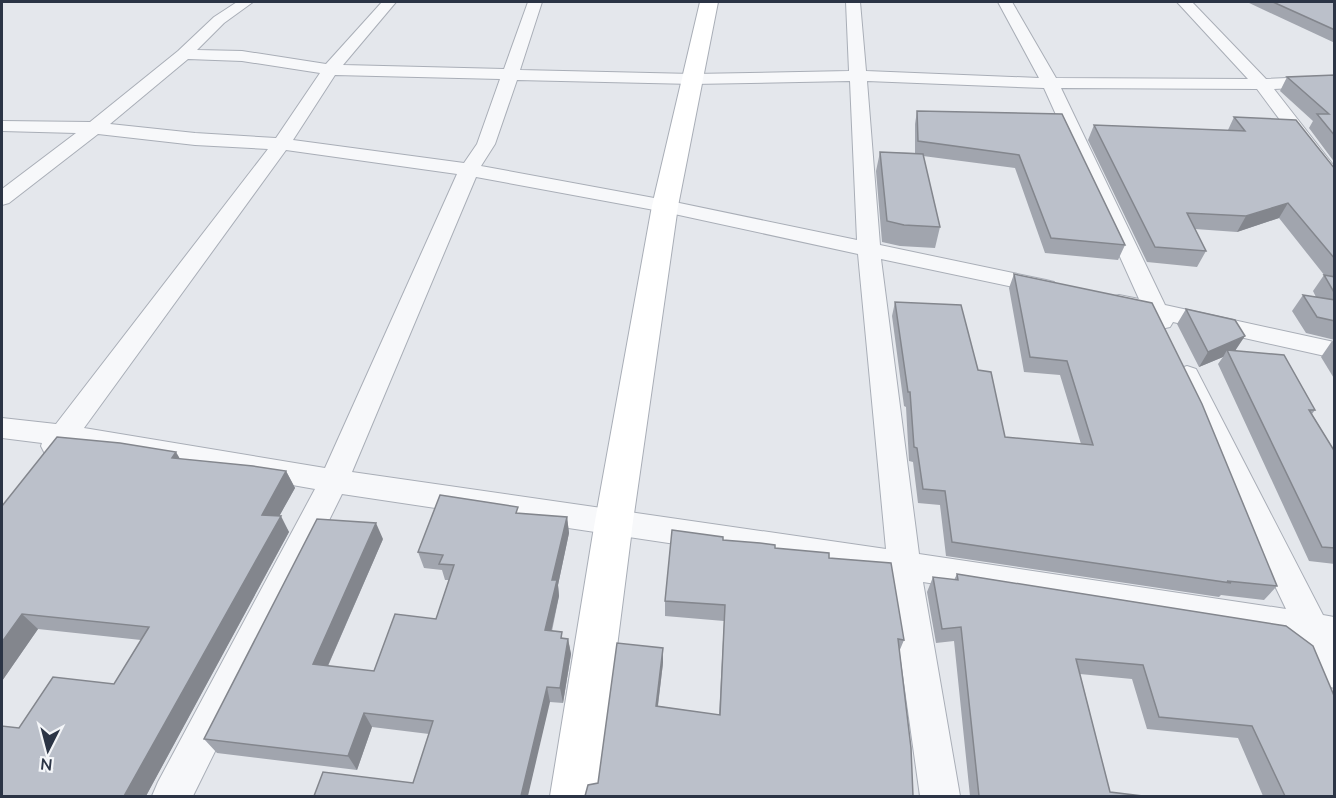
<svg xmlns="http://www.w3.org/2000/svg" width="1336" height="798" viewBox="0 0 1336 798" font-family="Mulish,sans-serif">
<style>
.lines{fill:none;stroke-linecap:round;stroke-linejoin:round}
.street-casing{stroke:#a9aeb7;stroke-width:2}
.secondary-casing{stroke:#a9aeb7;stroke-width:2}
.street{fill:#f7f8fa;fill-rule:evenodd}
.secondary{fill:#fff;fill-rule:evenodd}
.wall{fill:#a1a5ae}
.shaded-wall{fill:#83868d}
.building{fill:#bbc0ca;stroke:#83868d;stroke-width:1.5}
</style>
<rect width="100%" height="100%" fill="#e4e7ec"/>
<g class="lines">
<defs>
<path id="street" d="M237 2H253L224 23 197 50 242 51 326 64 382 2H396L343 65 504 69 528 2H542L520 70 693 74 849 71 846 2H860L866 71 1039 78 998 2H1012L1056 78 1248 79 1177 2H1192L1266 79 1334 76V86L1274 89 1334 166V185L1327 183 1257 89 1061 88 1165 305 1334 342V358L1173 322 1170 327 1161 329 1152 327 1146 316 1111 307 1107 302 1111 297 1119 295 1139 299 1044 88 867 81 880 245 1046 280 1054 282 1058 287 1054 292 1046 294 881 259 919 554 1286 609 1174 375 1178 369 1187 366 1196 369 1323 615 1334 617V688L1321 684 1302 642 923 582 960 796H920L889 576 342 494 193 796H152L158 782 315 489 70 446C63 456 56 457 45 454L41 446 42 443 2 438V418L56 424 268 149 195 145 98 134 9 203 2 205V189L76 133 2 131V121L90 122 178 51 214 17ZM188 59 242 61 320 73 276 138 195 133 110 124ZM335 75 500 79 477 144 464 163 293 140ZM517 80 693 84 850 81 857 240 665 200 481 166 495 144ZM286 150 457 174 325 468 84 428ZM476 177 665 212 858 254 886 549 352 472Z"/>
<polygon id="secondary" points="700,2 718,2 678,206 633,521 598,796 550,796 595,521 652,206"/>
</defs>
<use href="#street" class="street-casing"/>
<use href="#secondary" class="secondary-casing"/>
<use href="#street" class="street"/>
<use href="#secondary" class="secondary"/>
</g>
<g class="wall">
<polygon points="1247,2 1335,2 1335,43"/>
<polygon points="1335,75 1335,163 1309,128 1313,121 1280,91 1287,77"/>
<polygon points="917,111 1062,114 1125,245 1118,260 1045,253 1015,168 923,156 940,227 935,248 900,246 882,242 876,171 880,152 915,153 915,124"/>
<polygon points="1234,117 1335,169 1335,340 1306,333 1292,311 1303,295 1316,297 1313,291 1324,275 1325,276 1279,218 1237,232 1195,229 1206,251 1197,267 1147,262 1088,140 1094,125 1228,130"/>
<polygon points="1014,274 1277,586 1264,600 1221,595 1219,597 946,556 940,505 918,503 913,462 909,461 906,407 904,406 892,316 895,302 978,370 1005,437 1081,444 1060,375 1024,372 1009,288"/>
<polygon points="1186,309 1236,351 1315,410 1312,414 1335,452 1335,564 1309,561 1218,364 1223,357 1199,367 1177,324"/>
<polygon points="1332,341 1335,342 1335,380 1321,357"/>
<polygon points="57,437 180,459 286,471 295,488 279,516 289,532 146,796 2,796 19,728 114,684 141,640 38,629 2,681"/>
<polygon points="520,514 567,517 569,533 558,585 559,596 552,631 563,638 568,639 571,654 563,703 550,702 413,783 429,734 372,727 357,770 217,753 204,739 383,539 328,666 374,671 436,619 449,580 445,580 442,570 424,568 418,552"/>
<polygon points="723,540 775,548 829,558 904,640 899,652 598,783 663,663 658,706 719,715 724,621 665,616 665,601"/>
<polygon points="957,574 1286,626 1335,796 1263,796 1238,738 1147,729 1132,679 1080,674 1110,792 1143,796 970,796 954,641 936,643 927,592 933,577 954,580"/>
</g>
<g class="shaded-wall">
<polygon points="1288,203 1279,218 1237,232 1246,216"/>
<polygon points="1245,336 1235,351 1227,350 1223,357 1199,367 1208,352"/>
<polygon points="176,452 186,469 172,458"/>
<polygon points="286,471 295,488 271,531 262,515"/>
<polygon points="281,516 289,532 146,796 124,796"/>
<polygon points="567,517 569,533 558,585 559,596 548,645 545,630 552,580"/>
<polygon points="376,523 383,539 322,679 313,664"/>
<polygon points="22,614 38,629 2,681 2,642"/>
<polygon points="568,639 571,654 563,703 560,688"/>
<polygon points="663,648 663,663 656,720 656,706"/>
<polygon points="547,687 550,702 528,796 521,796"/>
<polygon points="364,713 372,727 357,770 348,756"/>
</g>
<g class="building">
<polygon points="1273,2 1335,2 1335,30"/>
<polygon points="1335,75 1335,136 1317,114 1329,114 1287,77"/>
<polygon points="917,111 1062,114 1125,245 1051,238 1019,155 918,141"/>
<polygon points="1234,117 1296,120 1335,169 1335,259 1288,203 1246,216 1187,213 1206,251 1155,247 1094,125 1245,131"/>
<polygon points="880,152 923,154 940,227 904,225 887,221"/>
<polygon points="1014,274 1152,303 1202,404 1277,586 1227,581 1231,583 952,542 945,491 923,489 917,448 914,447 910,392 908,392 895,302 961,305 978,370 991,372 1005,437 1093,445 1067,361 1030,357"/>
<polygon points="1324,275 1335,277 1335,294"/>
<polygon points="1303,295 1335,300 1335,321 1317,317"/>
<polygon points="1186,309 1235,320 1245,336 1208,352"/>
<polygon points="1227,350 1284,355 1315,410 1309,410 1335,452 1335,548 1322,547"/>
<polygon points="57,437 120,443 176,452 172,458 253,466 286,471 262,515 281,516 124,796 2,796 2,726 19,728 53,677 114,684 149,627 22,614 2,642 2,506"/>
<polygon points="440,495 518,507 516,513 567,517 552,580 557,580 545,630 562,632 561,638 568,639 560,688 547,687 521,796 314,796 323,772 413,783 433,721 364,713 348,756 204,739 317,519 376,523 313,664 374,671 395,614 436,619 454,565 439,564 443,555 418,552"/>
<polygon points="672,530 723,537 723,540 760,543 775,545 775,548 829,553 829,558 891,563 904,640 898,639 911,748 913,796 585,796 588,785 598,783 617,643 663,648 656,706 720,715 725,605 665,601"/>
<polygon points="957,574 1286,626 1313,646 1335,698 1335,796 1285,796 1252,726 1159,717 1143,665 1076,659 1110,792 1143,796 979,796 961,627 942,629 933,577 958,580"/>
</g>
<rect width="1336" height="798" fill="none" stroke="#2b3445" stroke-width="6"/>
<g transform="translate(48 750) rotate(186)" stroke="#f4f6f9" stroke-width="4.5" paint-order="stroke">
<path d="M0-4.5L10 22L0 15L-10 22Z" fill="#2b3445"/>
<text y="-9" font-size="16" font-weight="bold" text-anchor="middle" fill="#2b3445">N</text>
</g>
</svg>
